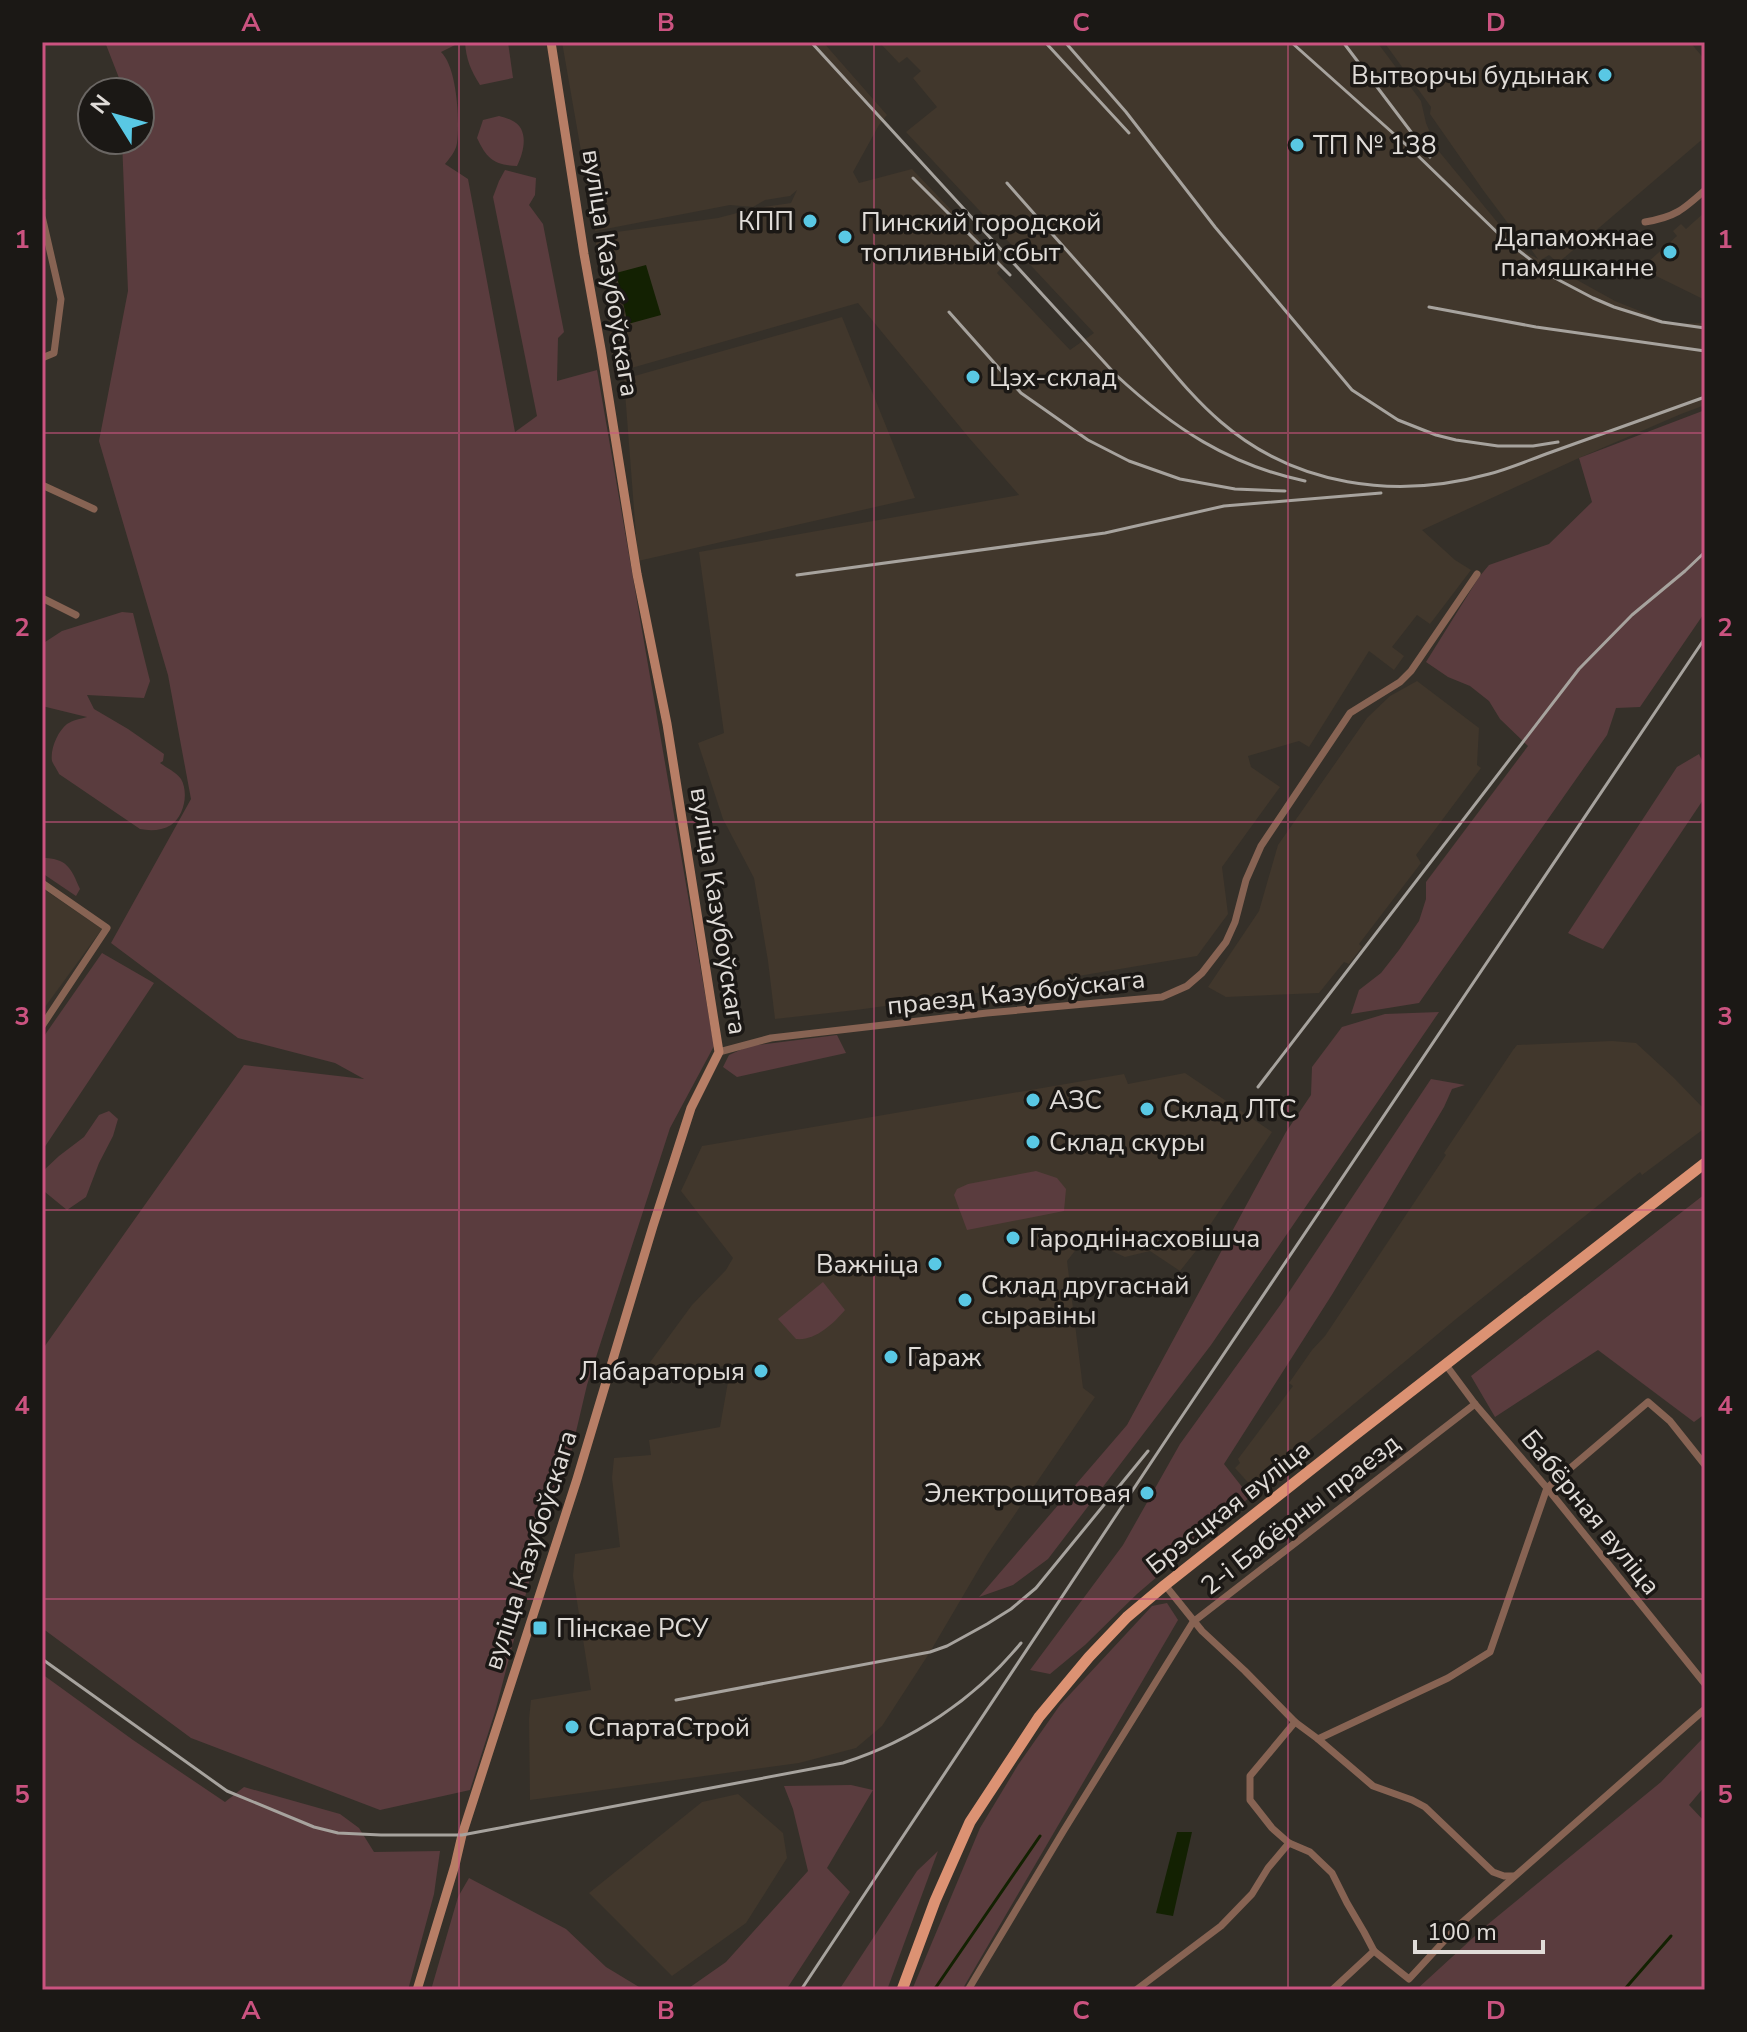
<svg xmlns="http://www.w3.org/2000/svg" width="1747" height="2032" viewBox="0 0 1747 2032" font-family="'Nunito Sans',sans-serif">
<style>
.built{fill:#41372c}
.green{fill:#5a3c3e}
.water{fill:#132102}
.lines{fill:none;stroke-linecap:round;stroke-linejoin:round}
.stream{stroke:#132102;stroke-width:3}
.street{stroke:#876353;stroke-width:7}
.secondary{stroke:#b77e66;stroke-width:9}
.primary{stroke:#dc9273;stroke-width:11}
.rail{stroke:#a7a39e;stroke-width:3}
.grid{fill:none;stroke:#cb5380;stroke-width:2;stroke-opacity:0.55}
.poi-dot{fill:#59c8e4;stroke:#1b1815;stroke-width:3}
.labels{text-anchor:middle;stroke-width:7;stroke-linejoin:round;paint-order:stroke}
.poi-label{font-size:26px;fill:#e0dcd8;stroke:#1b1815;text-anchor:start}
.street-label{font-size:26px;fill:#e0dcd8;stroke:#1b1815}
.neatline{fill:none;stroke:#cb5380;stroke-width:3}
.grid-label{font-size:26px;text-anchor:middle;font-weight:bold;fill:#cb5380}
</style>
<rect width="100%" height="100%" fill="#353029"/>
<g class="built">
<polygon points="562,42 823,42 887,115 879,125 853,172 859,183 912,169 1004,265 997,273 1070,350 1094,333 906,132 937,107 913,78 921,71 907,57 899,63 879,42 1377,42 1421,101 1426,123 1437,149 1498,223 1527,253 1538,259 1528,245 1525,246 1483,190 1430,114 1431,107 1384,42 1690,42 1705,60 1705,137 1558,263 1549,255 1541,260 1615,301 1672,324 1705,323 1705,405 1681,414 1579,458 1422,530 1455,560 1471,570 1430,624 1417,615 1392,647 1404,656 1394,670 1369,651 1309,747 1299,741 1248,756 1251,767 1280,787 1222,867 1228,914 1197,956 959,996 856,1010 775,1019 768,961 754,878 723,819 698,743 724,733 699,552 1019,495 970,439 858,303 614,373 604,277 605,267 613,261 598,263 595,235 718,218 756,208 791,203 797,190 790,196 765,200 753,207 730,205 595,231"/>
<polygon points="1705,212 1705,300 1646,271 1647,263 1677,236 1673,231 1681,224 1686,229"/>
<polygon points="842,317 915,498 638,561 624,379"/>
<polygon points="1417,681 1479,728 1477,765 1481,768 1416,855 1421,863 1359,944 1362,947 1349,964 1344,962 1319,993 1226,997 1208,987 1259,911 1278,845 1367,718 1390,696"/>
<polygon points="42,888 102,929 42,1011"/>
<polygon points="1612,1041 1636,1043 1674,1078 1705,1110 1705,1128 1642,1175 1640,1172 1456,1319 1253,1488 1235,1468 1240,1463 1238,1459 1293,1386 1289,1383 1312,1350 1325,1336 1446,1155 1444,1153 1513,1050 1517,1045"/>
<polygon points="1185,1073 1272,1132 1200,1240 1199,1247 1180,1271 1150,1251 1125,1257 1112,1251 1089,1233 1067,1261 1083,1388 1095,1397 987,1555 930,1652 882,1726 856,1748 799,1763 530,1800 529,1719 531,1700 591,1690 573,1576 575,1554 620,1547 612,1478 614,1458 651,1455 649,1440 720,1427 731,1365 637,1380 692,1305 726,1270 733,1258 681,1191 702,1146 1124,1074 1128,1084"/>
<polygon points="738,1794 783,1833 787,1858 746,1923 672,1976 589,1893 702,1802"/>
</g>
<g class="green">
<path d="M105 42H461L441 52C457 67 460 121 457 143 456 151 450 158 445 164L468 179 515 432 537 416 493 197 499 181 505 170 536 178 535 195 529 205 543 224 564 332 558 338 557 381 597 370 714 1046 670 1128 587 1385 567 1470 548 1511 538 1523 541 1537 528 1548 535 1559 495 1712 470 1790 380 1810 191 1738 42 1628V1350L244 1065 364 1079 335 1063 238 1038 111 943 191 799 168 675 99 441 128 291 122 140H140V92H120L119 78Z"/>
<path d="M465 42H508L513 78 480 85C471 71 466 59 465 42Z"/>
<path d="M499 116C503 117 507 118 511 120 530 128 524 152 517 166 494 165 487 159 477 138L483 120Z"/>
<polygon points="1705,410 1705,612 1640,707 1616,708 1607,735 1419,1003 1351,1014 1359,990 1381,973 1399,950 1419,921 1426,899 1426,882 1528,746 1500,719 1489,701 1470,686 1448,677 1426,662 1479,577 1489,565 1549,544 1592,502 1579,458"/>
<path d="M122 612 133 613 150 681 144 698 87 695 94 709 128 729 164 754 163 761 160 763C167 768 176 772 181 779 189 793 184 816 171 825 161 831 150 831 140 829L59 774C58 771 53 764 52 761 50 749 58 731 67 724 73 720 80 719 87 717L42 706V644L62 631Z"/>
<polygon points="1699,754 1705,767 1705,797 1603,949 1582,940 1568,933 1677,767"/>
<path d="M42 858C67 858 71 868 80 889L76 896 42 873Z"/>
<polygon points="102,953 154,983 42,1151 42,1039"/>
<polygon points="1439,1012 1211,1345 1048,1559 1013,1585 979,1597 1127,1425 1286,1132 1311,1095 1312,1067 1342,1027 1385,1014"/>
<polygon points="837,1035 846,1053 737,1077 723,1067 729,1055 749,1046"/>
<polygon points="1431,1079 1465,1085 1452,1089 1444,1107 1333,1293 1224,1464 1250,1497 1137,1594 1085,1645 1050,1674 1030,1670 1123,1545 1180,1444 1281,1304"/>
<polygon points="109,1111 118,1119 113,1136 99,1163 86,1197 67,1210 45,1192 43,1171 59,1156 84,1137 99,1115"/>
<polygon points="1036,1171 1057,1178 1066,1189 1064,1211 967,1230 954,1195 957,1189 968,1184"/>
<polygon points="1705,1194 1705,1414 1694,1422 1598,1350 1495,1417 1471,1376"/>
<path d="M823 1282 845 1310C833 1324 815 1341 796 1339L778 1319Z"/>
<polygon points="1167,1603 1178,1620 962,1990 912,1990 980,1828 1018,1765 1060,1705 1152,1606"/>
<polygon points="42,1674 133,1740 225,1802 244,1787 340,1814 359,1828 374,1852 440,1851 434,1894 408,1990 42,1990"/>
<polygon points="1703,1738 1705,1739 1705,1786 1689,1805 1705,1822 1705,1990 1416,1990 1487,1925 1661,1782"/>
<polygon points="851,1785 873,1790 827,1868 850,1892 786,1990 686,1990 726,1962 808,1871 793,1809 784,1786"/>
<polygon points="938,1851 887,1990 839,1990 917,1871"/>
<polygon points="469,1878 566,1929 606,1967 644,1990 431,1990 458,1897"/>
</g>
<g class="water">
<polygon points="646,265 661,315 628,324 616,273"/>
<polygon points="1177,1832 1192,1832 1173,1916 1156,1913"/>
</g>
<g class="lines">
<g class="stream">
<polyline points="934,1990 1040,1836"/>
<polyline points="1624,1990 1671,1936"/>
</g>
<g class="street">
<polyline points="42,201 42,216 61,299 54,353 42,358"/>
<path d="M1645 222C1675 217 1683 210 1705 190"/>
<polyline points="42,485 94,509"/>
<polyline points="42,598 76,615"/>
<polyline points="42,883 107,928 42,1026"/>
<polyline points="719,1052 771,1038 987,1013 1162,997 1187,986 1202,973 1226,942 1235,922 1246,880 1261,846 1350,713 1400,682 1411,671 1477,574"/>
<polyline points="1446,1365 1475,1404 1547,1488 1705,1684"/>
<polyline points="1165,1585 1202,1631 1245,1671 1295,1722 1318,1739 1448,1678 1490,1652 1547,1488 1648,1402 1670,1421 1705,1465"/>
<polyline points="1295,1722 1250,1776 1250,1800 1272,1828 1289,1843 1310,1852 1332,1873 1347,1903 1364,1932 1374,1951"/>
<polyline points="1318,1739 1373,1786 1412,1800 1425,1807 1493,1872 1504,1876 1514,1876"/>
<polyline points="968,1990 1064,1830 1193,1622 1475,1404"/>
<polyline points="1136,1990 1221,1926 1252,1894 1268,1868 1289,1843"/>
<polyline points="1332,1990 1374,1951 1409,1979 1457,1927 1705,1709"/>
</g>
<polyline class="secondary" points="417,1990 455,1865 462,1835 577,1479 653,1226 691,1108 719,1052 667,724 637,574 601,349 584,254 551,42"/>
<polyline class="primary" points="902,1990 935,1901 970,1822 1039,1717 1089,1657 1127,1617 1165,1585 1351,1438 1705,1163"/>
<g class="rail">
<path d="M811 42 1116 375C1173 428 1229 465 1305 481"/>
<polyline points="1045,42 1129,133"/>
<polyline points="1065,42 1126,112 1215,227 1352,390 1398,420 1436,435 1456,440 1498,446 1533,446 1558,442"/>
<polyline points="1291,42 1413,151 1505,240 1553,277 1593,298 1614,307 1662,322 1705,328"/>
<polyline points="1343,42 1430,157"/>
<polyline points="913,178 1010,275"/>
<path d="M1007 183C1050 232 1093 279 1135 328 1163 359 1189 395 1221 422 1295 486 1395 500 1489 474 1508 469 1527 461 1546 454 1599 435 1652 416 1705 397"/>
<polyline points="1429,307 1536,327 1705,351"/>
<polyline points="949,312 1021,393 1088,440 1129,461 1180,479 1235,489 1285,491"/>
<polyline points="797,575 1105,533 1224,506 1381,493"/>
<polyline points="1258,1087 1579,669 1632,615 1685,571 1705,552"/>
<path d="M42 1659 227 1791 314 1827 338 1833 381 1835H462L478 1832 843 1763C912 1741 975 1699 1021 1643"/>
<polyline points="676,1700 930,1652 947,1646 987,1624 1011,1609 1036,1588 1148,1451"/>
<polyline points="801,1990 1170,1434 1705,638"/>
</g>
</g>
<path class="grid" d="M459 42V1990M874 42V1990M1288 42V1990M42 433H1705M42 822H1705M42 1210H1705M42 1599H1705"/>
<g class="poi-dot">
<circle cx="1605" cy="75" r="8"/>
<circle cx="1297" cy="145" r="8"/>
<circle cx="810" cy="221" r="8"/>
<circle cx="845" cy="237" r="8"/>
<circle cx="1670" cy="252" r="8"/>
<circle cx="973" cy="377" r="8"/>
<circle cx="1033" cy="1100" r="8"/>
<circle cx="1147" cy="1109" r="8"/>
<circle cx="1033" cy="1142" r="8"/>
<circle cx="1013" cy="1238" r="8"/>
<circle cx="935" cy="1264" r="8"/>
<circle cx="965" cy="1300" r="8"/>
<circle cx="891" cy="1357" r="8"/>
<circle cx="761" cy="1371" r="8"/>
<circle cx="1147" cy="1493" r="8"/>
<rect x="532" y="1620" width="16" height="16" rx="4"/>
<circle cx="572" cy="1727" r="8"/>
</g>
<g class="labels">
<g class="poi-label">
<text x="1589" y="84" text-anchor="end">Вытворчы будынак</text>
<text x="1313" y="154">ТП № 138</text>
<text x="794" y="230" text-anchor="end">КПП</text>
<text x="861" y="231">Пинский городской<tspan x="861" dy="30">топливный сбыт</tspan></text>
<text x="1654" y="246" text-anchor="end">Дапаможнае<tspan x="1654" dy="30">памяшканне</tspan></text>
<text x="989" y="386">Цэх-склад</text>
<text x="1049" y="1109">АЗС</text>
<text x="1163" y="1118">Склад ЛТС</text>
<text x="1049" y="1151">Склад скуры</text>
<text x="1029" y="1247">Гароднінасховішча</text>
<text x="919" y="1273" text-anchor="end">Важніца</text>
<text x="981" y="1294">Склад другаснай<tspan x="981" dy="30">сыравіны</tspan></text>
<text x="907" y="1366">Гараж</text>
<text x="745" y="1380" text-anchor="end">Лабараторыя</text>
<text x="1131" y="1502" text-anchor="end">Электрощитовая</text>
<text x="556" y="1637">Пінскае РСУ</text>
<text x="588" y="1736">СпартаСтрой</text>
</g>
<g class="street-label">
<text transform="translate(611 273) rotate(81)" y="9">вуліца Казубоўскага</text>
<text transform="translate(719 911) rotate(81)" y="9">вуліца Казубоўскага</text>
<text transform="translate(1016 992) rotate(-6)" y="9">праезд Казубоўскага</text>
<text transform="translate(1228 1507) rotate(-38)" y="9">Брэсцкая вуліца</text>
<text transform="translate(1591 1512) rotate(51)" y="9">Бабёрная вуліца</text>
<text transform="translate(1300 1514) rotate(-38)" y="9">2-і Бабёрны праезд</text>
<text transform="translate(530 1550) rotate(-72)" y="9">вуліца Казубоўскага</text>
</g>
</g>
<rect width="1747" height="2032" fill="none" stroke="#1b1815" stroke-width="88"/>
<g transform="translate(116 116) rotate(307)"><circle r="38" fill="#1b1815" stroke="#6a6663" stroke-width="2"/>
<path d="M0-6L14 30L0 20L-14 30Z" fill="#59c8e4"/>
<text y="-12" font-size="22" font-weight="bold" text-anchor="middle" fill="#e0dcd8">N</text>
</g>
<path d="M1415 1940v12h128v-12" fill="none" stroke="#e0dcd8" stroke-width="4"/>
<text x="1427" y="1940" font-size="24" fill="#e0dcd8" stroke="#1b1815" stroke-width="6" paint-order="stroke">100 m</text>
<rect x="44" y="44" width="1659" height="1944" class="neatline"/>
<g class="grid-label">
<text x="251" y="31">A</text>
<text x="666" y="31">B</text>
<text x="1081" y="31">C</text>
<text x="1496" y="31">D</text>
<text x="22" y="248">1</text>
<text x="1725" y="248">1</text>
<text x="22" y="636">2</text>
<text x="1725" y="636">2</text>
<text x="22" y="1025">3</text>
<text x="1725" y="1025">3</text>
<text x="22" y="1414">4</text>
<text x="1725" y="1414">4</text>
<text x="22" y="1803">5</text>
<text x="1725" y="1803">5</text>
<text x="251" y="2019">A</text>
<text x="666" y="2019">B</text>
<text x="1081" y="2019">C</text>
<text x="1496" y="2019">D</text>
</g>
</svg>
